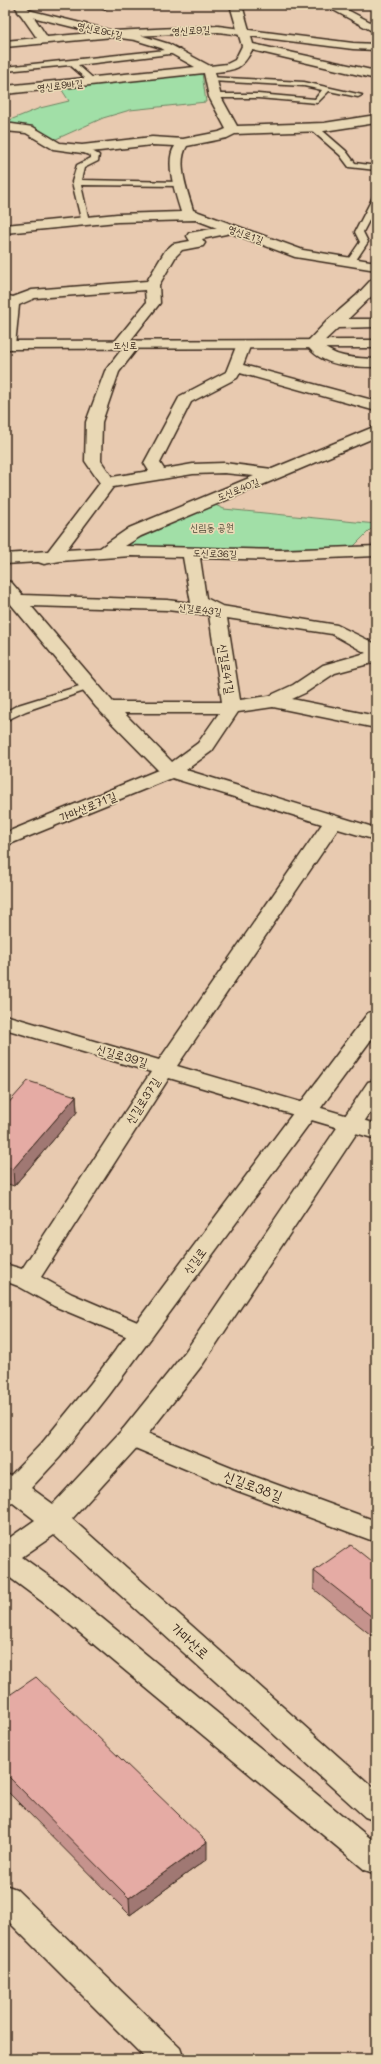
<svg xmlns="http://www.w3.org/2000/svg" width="381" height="2064" viewBox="0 0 381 2064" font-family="Mali,'Poor Story',sans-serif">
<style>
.green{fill:#a1dfa7;stroke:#6e8462}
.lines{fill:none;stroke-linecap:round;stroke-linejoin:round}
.lane-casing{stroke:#3b2a1e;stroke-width:3}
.street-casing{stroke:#3b2a1e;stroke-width:3}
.secondary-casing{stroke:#3b2a1e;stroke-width:3}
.lane{fill:#e9d8b5;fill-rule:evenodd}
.street{fill:#e9d8b5;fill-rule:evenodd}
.secondary{fill:#e9d8b5;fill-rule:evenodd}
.wall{fill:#c5938d;stroke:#3b2a1e}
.shaded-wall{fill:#a07873;stroke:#3b2a1e}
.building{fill:#e5aba4;stroke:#3b2a1e}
.labels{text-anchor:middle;stroke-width:3.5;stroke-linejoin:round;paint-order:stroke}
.far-street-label{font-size:10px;fill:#3b2a1e;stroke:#e9d8b5}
.far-park-label{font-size:10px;fill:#4a4533;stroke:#e9d8b5}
.street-label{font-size:12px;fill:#3b2a1e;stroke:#e9d8b5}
.near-street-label{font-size:14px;fill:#3b2a1e;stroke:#e9d8b5}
</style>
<rect width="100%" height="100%" fill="#e8cab0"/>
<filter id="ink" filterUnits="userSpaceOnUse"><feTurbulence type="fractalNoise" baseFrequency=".025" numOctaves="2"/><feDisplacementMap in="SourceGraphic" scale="8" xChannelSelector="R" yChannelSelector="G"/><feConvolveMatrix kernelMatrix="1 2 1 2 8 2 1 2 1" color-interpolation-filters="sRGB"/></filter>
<g filter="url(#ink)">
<g class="green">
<polygon points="202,73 206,102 130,110 103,118 54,140 5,125 5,122 40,108 69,101 60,87"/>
<polygon points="213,504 224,509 376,524 352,548 116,549"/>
</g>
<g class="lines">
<defs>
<g id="lane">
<polygon points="102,5 110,5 104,9 100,7"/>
<polygon points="175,49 178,49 178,53 78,65 95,80 95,84 92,84 70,65 5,71 5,67"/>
<polygon points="208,77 304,82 362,95 358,97 329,91 317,103 258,98 212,98 212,94 258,94 315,99 322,90 304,86 211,81 208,81"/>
<polygon points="310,125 316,125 346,151 355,163 376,166 376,170 349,167 340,155 310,129"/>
<polygon points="79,147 85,147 99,155 98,161 84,168 81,180 180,182 184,184 180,186 81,185 89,221 88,223 82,223 72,182 77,165 91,158 91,156 79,151"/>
<polygon points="373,197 376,197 376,207 363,232 368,242 354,263 348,263 347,261 360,242 355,232"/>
<polygon points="89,683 95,686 93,688 26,711 5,721 5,712 18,705"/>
</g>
<g id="street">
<path d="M230 5H242L253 44 376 71V79L252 50C242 69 236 70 215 72L221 97 237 126 324 123 376 115V123L324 131 235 134 227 138 187 146C176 163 188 192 193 210L303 250 376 262V270L295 257 231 233 202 239 205 243 203 246 182 250 176 256 159 285 160 303 130 341 138 342 140 345 119 372 102 422 101 461 112 477 149 471 144 463 180 396 226 372 237 344 239 341H249L251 344 243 365 376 401V411L240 373 237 378 191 402 160 463 164 469 193 464 224 463 272 469 376 426V437L141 536 125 546 280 550 376 546V556L280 560 200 558 206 598 222 606 337 625 376 644V662L335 673 305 693 292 699 376 716V728L273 707 238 712 212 751 186 770 376 828V840L338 829 177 1066 376 1124V1139L169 1078 41 1277 72 1294 149 1327 153 1333 149 1339 140 1342 54 1306 18 1286 5 1281V1264L22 1269 151 1072 5 1029V1015L159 1060 322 824 172 778 5 846V833L158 770 96 707 5 597V581L11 582 22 595 167 600 191 603 183 557 131 556 60 561 44 564 38 562 5 564V554L48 551 100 483 85 461 86 422 105 371 122 349 114 348 112 345 146 303 145 290 35 298 19 305 15 345 13 348 5 349V295L13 297 32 290 147 281 165 251 173 244 190 241 187 236 189 233 217 228 196 220 117 222 5 233V225L117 214 181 212C176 196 164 161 175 146L152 145 82 153 53 149 26 133 5 131V123L33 127 60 143 82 145 152 137 183 139 219 132 226 129 209 97 204 73 5 94V86L195 67 161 48 135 40 113 37 20 14 18 12 20 10 24 9 113 31 140 35 169 44 210 66 227 64 235 60 242 46ZM224 473 254 476 129 528 100 548 66 550 113 487 193 474ZM31 606 167 610 209 615 222 702H113ZM227 618 332 634 366 653 323 665 293 685 269 696 240 700ZM124 713H219L198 743 172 762Z"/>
<polygon points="324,5 338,5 376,25 376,33"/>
<path d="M376 279V292L348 319H376V327L338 328 321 344C336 359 357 358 376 359V367C351 367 321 367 306 344L308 341 327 321 356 296 371 280Z"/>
<polygon points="132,1427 256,1477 376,1521 376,1542 238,1491 123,1443 119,1436 123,1429"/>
<polygon points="5,1885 16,1889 180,2048 184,2059 146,2059 5,1918"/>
</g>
<g id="secondary">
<polygon points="14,5 26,5 47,37 113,31 218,26 353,43 376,44 376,50 353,49 218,32 113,37 5,47 5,41 37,38"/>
<polygon points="376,340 376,348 5,349 5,341"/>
<polygon points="376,1011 376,1033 109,1395 60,1457 31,1488 53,1504 123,1429 185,1352 368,1082 376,1080 376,1104 203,1364 141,1443 72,1519 376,1790 376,1821 365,1817 54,1535 22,1557 64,1587 376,1843 376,1874 365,1870 44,1603 5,1574 5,1541 35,1520 13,1503 5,1505 5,1473 11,1475 42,1443 91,1383 368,1013"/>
</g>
</defs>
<use href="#lane" class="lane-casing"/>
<use href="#street" class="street-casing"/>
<use href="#secondary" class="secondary-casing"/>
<use href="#lane" class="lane"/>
<use href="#street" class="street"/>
<use href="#secondary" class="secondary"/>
</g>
<g class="wall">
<polygon points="76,1096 77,1112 14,1186 5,1183 5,1107"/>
<polygon points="376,1565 376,1639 314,1589 314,1571"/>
<polygon points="5,1698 207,1859 130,1915 5,1789"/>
</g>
<g class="shaded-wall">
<polygon points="76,1096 77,1112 14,1186 13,1169"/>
<polygon points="207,1842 207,1859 130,1915 129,1898"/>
</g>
<g class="building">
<polygon points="28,1081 76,1096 13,1169 5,1166 5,1107"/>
<polygon points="351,1545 376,1565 376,1620 314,1571"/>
<polygon points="36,1677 207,1842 129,1898 5,1773 5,1698"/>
</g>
</g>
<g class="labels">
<g class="far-street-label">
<text transform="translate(100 30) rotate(13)" y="4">영신로9다길</text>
<text transform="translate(191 30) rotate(-2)" y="4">영신로9길</text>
<text transform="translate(60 85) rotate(-6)" y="4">영신로9바길</text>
<text transform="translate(246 234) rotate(20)" y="4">영신로1길</text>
<text x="125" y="349">도신로</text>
<text transform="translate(238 489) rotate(-22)" y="4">도신로40길</text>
<text transform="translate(215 553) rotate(2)" y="4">도신로36길</text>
<text transform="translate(200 609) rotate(7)" y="4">신길로43길</text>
</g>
<g class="far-park-label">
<text x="212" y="531">신림동 공원</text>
</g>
<g class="street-label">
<text transform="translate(226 669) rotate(81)" y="4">신길로41길</text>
<text transform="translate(88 807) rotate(-22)" y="4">가마산로71길</text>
<text transform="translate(122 1056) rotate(16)" y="4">신길로39길</text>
<text transform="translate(143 1101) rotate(-57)" y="4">신길로37길</text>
<text transform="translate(195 1261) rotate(-53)" y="4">신길로</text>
</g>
<g class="near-street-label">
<text transform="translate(253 1486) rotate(21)" y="5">신길로38길</text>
<text transform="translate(190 1641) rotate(42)" y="5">가마산로</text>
</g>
</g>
<rect width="381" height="2064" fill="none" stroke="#e9d8b5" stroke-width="20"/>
<rect x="10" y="10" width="361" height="2044" fill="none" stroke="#3b2a1e" stroke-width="1.5" filter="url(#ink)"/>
</svg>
